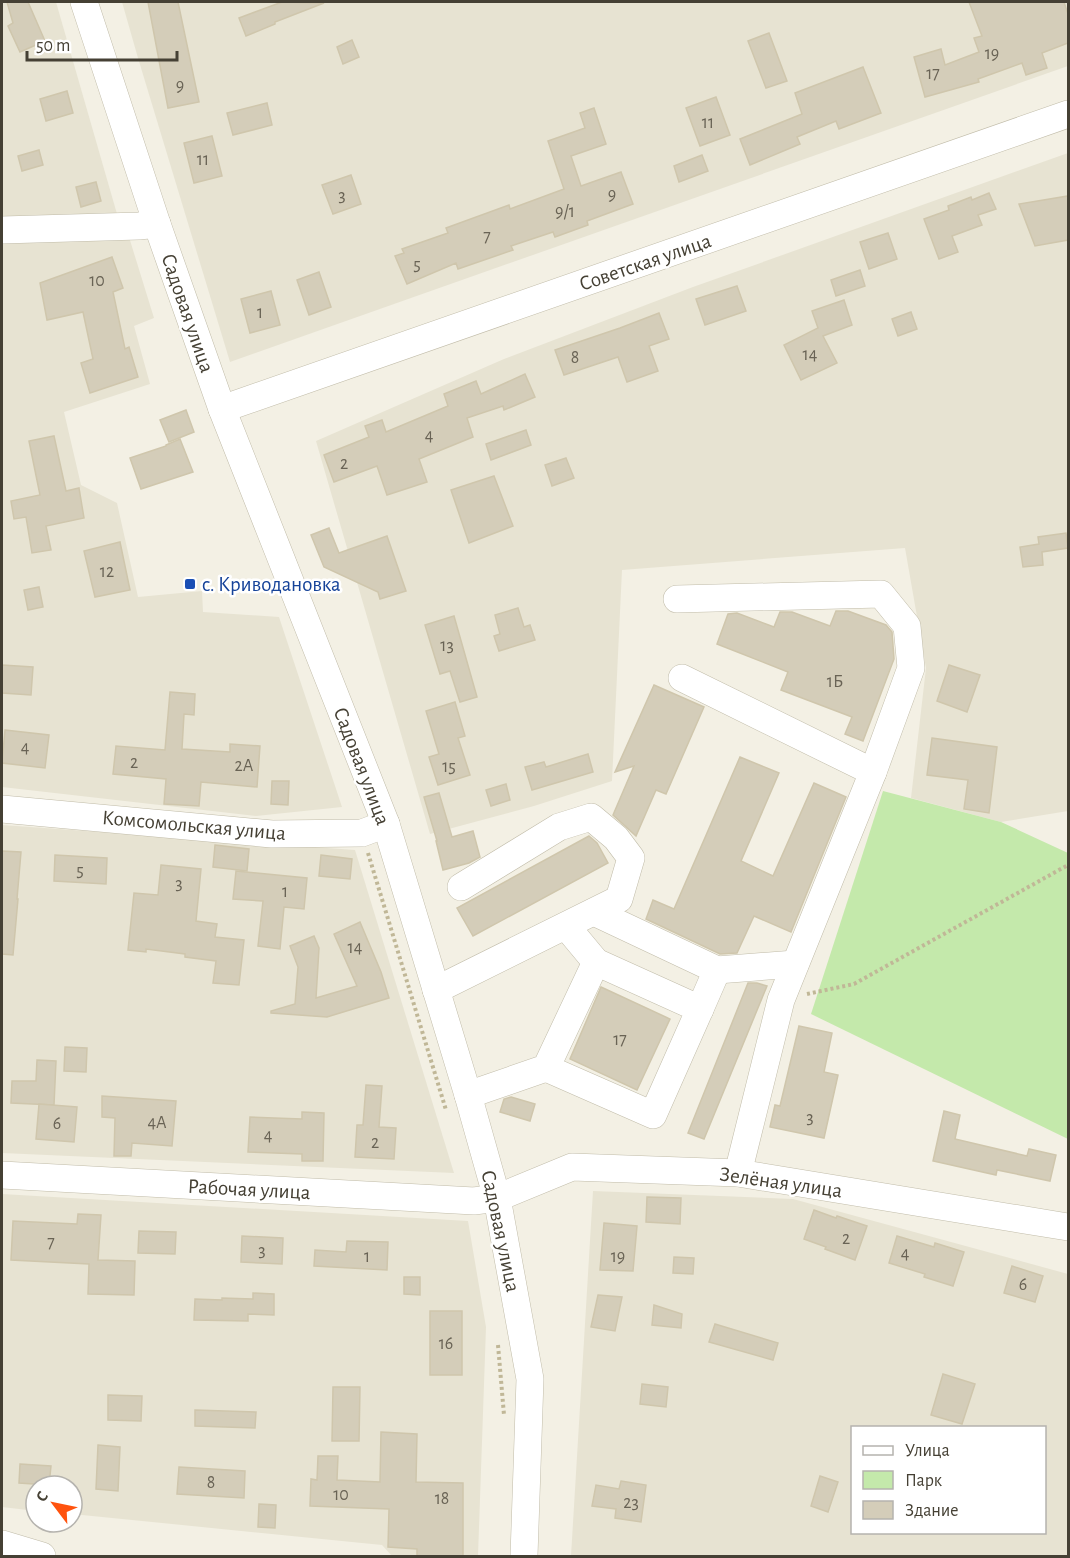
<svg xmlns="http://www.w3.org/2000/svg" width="1070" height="1558" viewBox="0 0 1070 1558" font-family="'Alegreya Sans',sans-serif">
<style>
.residential{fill:#e7e3d2;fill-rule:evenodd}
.green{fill:#c4e9ab}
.building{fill:#d4cdb9;stroke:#cfc6ac;stroke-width:1.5}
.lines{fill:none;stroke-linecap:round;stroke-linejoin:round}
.minor-casing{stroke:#c1bca9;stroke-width:28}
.path{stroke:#c0b797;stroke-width:4;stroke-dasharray:3 3;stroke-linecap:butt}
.minor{stroke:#fff;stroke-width:27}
.transit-dot{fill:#1a4fb4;stroke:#fff;stroke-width:2}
.labels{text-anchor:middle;stroke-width:5;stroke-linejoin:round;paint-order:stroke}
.number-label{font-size:18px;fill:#696355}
.street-label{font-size:21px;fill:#454034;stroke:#fff}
.transit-label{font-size:21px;fill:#164399;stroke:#fff;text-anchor:start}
</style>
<rect width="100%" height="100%" fill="#f3f0e4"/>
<g class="residential">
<polygon points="2,2 56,2 117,214 2,218"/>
<polygon points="122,2 1068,2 1068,66 230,362 138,58"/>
<polygon points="1068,153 1068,811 1001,822 911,798 926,668 905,548 622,570 612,781 534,806 430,834 316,441 504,359 693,287"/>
<polygon points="129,237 154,318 134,326 150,384 64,412 81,485 117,503 138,597 202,591 203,612 279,617 342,807 256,816 2,787 2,243"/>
<polygon points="2,825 355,850 454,1173 2,1153"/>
<path d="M593 1191 793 1199 1068 1274V1556H571ZM852 1428H1044V1532H852Z"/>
<polygon points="2,1194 468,1221 486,1327 478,1556 392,1556 382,1545 72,1514 72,1486 36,1486 36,1511 2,1507"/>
</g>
<polygon class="green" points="883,791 1001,822 1068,853 1068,1139 811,1014"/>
<g class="building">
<polygon points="7,2 28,2 45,41 20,52 8,26 13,23"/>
<polygon points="148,2 178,2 199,102 168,108"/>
<polygon points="282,2 324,3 275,22 275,24 246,36 239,18"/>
<polygon points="969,2 1064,2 1068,14 1068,43 1042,53 1047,68 1026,75 1022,63 978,79 979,82 925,97 914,57 941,49 945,65 979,52 974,38 982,36"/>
<polygon points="769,33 787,81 766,88 748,41"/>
<polygon points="352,40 359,57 343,64 337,47"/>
<polygon points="863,67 881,113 839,129 836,121 797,137 800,144 750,165 740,139 802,114 795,93"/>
<polygon points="67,91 73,113 46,121 40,99"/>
<polygon points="716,97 730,135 700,146 686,108"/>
<polygon points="267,103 272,125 233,135 227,113"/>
<polygon points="594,108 606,144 571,156 581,186 621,172 633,204 587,221 588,225 555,237 553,232 511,246 513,250 458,269 456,263 407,284 395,256 404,253 402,249 448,233 446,228 509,205 510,209 564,189 548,141 585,128 580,113"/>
<polygon points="212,136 222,176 194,183 184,143"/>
<polygon points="39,150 43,165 22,171 18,156"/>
<polygon points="702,155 708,171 679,182 674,166"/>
<polygon points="351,175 361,204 333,214 322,185"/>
<polygon points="96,182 101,201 81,207 76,187"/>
<polygon points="989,193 996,209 978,215 982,225 952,236 958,252 939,259 924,219 949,210 948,206 971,197 972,200"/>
<polygon points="1068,196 1068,240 1035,246 1019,204"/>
<polygon points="888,233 897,259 869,269 860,242"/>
<polygon points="112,257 123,288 113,292 125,349 129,347 138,377 90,393 81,363 93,359 83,312 47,320 40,283"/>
<polygon points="860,270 865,286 836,296 831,280"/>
<polygon points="319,272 331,307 309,315 297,280"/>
<polygon points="737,286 746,311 705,325 696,299"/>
<polygon points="271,291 280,325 250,333 241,299"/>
<polygon points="844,300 852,325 823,336 837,363 801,380 784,345 818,328 812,311"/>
<polygon points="911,312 917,329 898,336 892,319"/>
<polygon points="659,313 669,339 649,346 658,371 627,382 618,357 564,375 555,350 620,328"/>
<polygon points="525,374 535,397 504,410 503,406 467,418 473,437 419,459 427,482 387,495 377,466 334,482 324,455 369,437 365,426 382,420 386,432 448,406 444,394 476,381 481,394"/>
<polygon points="186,410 194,432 169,442 160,420"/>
<polygon points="526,430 531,445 491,460 486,444"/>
<polygon points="54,436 66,491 79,488 84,518 46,526 51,550 32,553 26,517 14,519 11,501 40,495 29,441"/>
<polygon points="180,439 193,472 141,489 130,458 166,446 166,445"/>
<polygon points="566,458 574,478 552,486 545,465"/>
<polygon points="494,476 513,526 469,543 451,490"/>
<polygon points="329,528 339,553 387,536 406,591 380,599 378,592 324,567 311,535"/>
<polygon points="1066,533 1068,548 1042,552 1043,565 1023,567 1020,547 1039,544 1038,537"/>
<polygon points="120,542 130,590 95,597 84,551"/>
<polygon points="39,587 43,607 28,610 24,590"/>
<polygon points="518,608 524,627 530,625 535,640 499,651 494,636 500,634 495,615"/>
<polygon points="836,611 848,611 886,625 892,632 894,659 863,741 845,734 852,717 781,690 788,672 717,644 728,614 737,613 774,627 780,612 792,612 830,626"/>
<polygon points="454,616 477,697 460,702 450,671 440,674 425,625"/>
<polygon points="2,665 33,667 31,695 2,693"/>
<polygon points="949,665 980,675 967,712 937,701"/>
<polygon points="654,685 704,707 666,794 656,790 636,836 613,815 634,766 615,772"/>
<polygon points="170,692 195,694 194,715 184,714 182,749 230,752 230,744 260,746 257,787 201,782 199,806 164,804 166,779 113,774 116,746 165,750"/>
<polygon points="455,702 465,736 458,738 470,775 438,785 429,757 439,754 426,711"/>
<polygon points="5,730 49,735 45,768 2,763"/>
<polygon points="932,738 997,747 989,813 964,809 968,780 927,775"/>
<polygon points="588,754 593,772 532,790 525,767 544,762 546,767"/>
<polygon points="740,757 779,773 741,861 773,876 814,783 846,797 791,932 754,916 737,953 720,954 646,919 653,900 674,909"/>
<polygon points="272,781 289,781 288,805 271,804"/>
<polygon points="506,784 510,800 491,806 486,790"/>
<polygon points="439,793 452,837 473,831 480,857 469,863 443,870 436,841 437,841 424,797"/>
<polygon points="589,836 597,843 608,863 473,936 457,908"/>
<polygon points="215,845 249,849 247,871 213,867"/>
<polygon points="2,851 21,852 17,899 18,899 13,955 2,954"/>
<polygon points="55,855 107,858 106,884 54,881"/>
<polygon points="321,855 352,859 350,879 319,876"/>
<polygon points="161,865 201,869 196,921 217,924 215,937 244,940 239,985 213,983 216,961 185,957 185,954 146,949 146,952 128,950 134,893 158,895"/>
<polygon points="236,871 307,878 304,909 284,907 280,949 258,946 263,901 233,899"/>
<polygon points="360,922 381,972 389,998 327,1017 271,1013 271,1011 295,1004 298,967 290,946 314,936 319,948 316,998 357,986 334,934"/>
<polygon points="748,983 757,983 767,986 704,1139 688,1133"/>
<polygon points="601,987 670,1019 637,1090 570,1059"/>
<polygon points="799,1026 832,1033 824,1072 838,1075 824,1138 770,1127 775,1105 780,1106"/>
<polygon points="65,1047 87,1048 86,1072 64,1071"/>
<polygon points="37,1060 56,1061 54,1105 11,1103 12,1081 36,1081"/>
<polygon points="366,1085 382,1086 379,1127 396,1128 394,1159 355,1157 357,1125 363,1125"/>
<polygon points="102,1096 176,1101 172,1146 132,1143 131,1156 114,1156 115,1118 102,1117"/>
<polygon points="511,1097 535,1104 530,1121 500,1112 504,1099"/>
<polygon points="39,1104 77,1107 74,1142 36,1139"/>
<polygon points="944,1111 960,1115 955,1139 1027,1156 1029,1149 1056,1155 1050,1181 997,1170 996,1175 933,1161"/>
<polygon points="302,1112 324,1113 323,1161 302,1161 302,1154 248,1152 250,1117 302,1119"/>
<polygon points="647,1197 681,1198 680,1224 646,1222"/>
<polygon points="814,1210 836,1218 837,1216 867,1226 855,1260 825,1249 826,1247 804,1239"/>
<polygon points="78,1214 101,1215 98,1260 135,1261 134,1295 88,1294 89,1264 11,1260 13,1221 77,1224"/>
<polygon points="604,1223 637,1226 633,1271 600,1270"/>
<polygon points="139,1231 176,1232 175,1254 138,1253"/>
<polygon points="242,1236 283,1238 282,1264 241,1262"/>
<polygon points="897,1236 934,1247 935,1243 964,1252 953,1286 924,1277 925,1274 889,1263"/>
<polygon points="347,1241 388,1242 387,1270 314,1266 315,1250 346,1252"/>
<polygon points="674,1257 694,1258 693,1274 673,1273"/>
<polygon points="1012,1266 1043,1276 1035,1302 1004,1293"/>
<polygon points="404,1277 420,1277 420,1295 404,1294"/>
<polygon points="253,1293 274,1294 274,1315 248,1314 248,1321 194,1320 195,1299 222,1300 222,1298 253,1299"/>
<polygon points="598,1295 622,1297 615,1331 591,1327"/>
<polygon points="654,1305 682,1314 681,1328 652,1325"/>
<rect x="430" y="1311" width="32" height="64"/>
<polygon points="715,1324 778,1343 773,1360 709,1342"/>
<polygon points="943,1374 975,1384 962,1424 931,1415"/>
<polygon points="642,1384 668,1387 666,1407 640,1404"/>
<polygon points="333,1387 360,1387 359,1441 332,1441"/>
<polygon points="108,1395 142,1396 141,1421 108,1420"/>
<polygon points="195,1410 256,1412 255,1428 195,1426"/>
<polygon points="381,1432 417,1434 416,1482 463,1483 463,1557 417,1557 417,1549 388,1547 389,1509 310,1506 311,1479 317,1480 318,1456 338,1456 337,1480 380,1482"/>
<polygon points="98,1445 120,1447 118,1491 96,1489"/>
<polygon points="20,1464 51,1466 49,1485 19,1483"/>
<polygon points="179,1467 245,1471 244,1498 177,1494"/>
<polygon points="820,1476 838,1482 828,1512 811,1506"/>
<polygon points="621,1481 646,1485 641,1522 615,1518 616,1509 592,1506 596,1485 619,1489"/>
<polygon points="259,1504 276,1505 275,1528 258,1527"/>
</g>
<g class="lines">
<defs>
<g id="minor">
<polyline points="84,2 157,224 222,409 386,824 468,1095 497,1198 530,1379 524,1556"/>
<polyline points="2,230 139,226 157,224"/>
<polyline points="222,409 1068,114"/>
<polyline points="677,599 881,594 907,626 911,668 873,772 781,1000 738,1173"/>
<polyline points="682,678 873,772"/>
<polyline points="2,809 272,834 362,833 386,824"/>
<polyline points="594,912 717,970 700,1009"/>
<polyline points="717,970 795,964"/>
<polyline points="436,990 619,899 631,858 616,838 591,817 559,827 461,887"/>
<polyline points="546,1068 653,1115 700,1009 596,962 566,926"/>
<polyline points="468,1095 546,1068 596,962"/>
<polyline points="2,1175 474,1201 497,1198 572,1167 738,1173 1068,1227"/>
<polyline points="2,1544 42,1556"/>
</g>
</defs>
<use href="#minor" class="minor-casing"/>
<g class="path">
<polyline points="368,853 446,1110"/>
<polyline points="807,994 854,984 1068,865"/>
<polyline points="498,1345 504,1415"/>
</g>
<use href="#minor" class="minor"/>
</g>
<rect class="transit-dot" x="184" y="578" width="12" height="12" rx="3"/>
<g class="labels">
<g class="number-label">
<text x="992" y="59">19</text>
<text x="933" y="79">17</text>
<text x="180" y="91">9</text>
<text x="708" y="128">11</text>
<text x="203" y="165">11</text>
<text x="612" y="200">9</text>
<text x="342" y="201">3</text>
<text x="565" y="217">9/1</text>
<text x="487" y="242">7</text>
<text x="417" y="270">5</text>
<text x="97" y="286">10</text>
<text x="260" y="318">1</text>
<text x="810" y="360">14</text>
<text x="575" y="363">8</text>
<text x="429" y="441">4</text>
<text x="344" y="469">2</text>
<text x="107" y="577">12</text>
<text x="447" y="651">13</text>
<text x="835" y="687">1Б</text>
<text x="25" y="753">4</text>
<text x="134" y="768">2</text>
<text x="244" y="771">2А</text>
<text x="449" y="772">15</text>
<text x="80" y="876">5</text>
<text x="179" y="889">3</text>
<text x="285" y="897">1</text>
<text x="355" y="953">14</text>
<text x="620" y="1045">17</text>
<text x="810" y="1123">3</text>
<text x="157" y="1128">4А</text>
<text x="57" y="1129">6</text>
<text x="268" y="1141">4</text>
<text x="375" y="1148">2</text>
<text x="846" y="1244">2</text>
<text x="51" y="1248">7</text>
<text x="262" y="1256">3</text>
<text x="905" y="1259">4</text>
<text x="367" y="1262">1</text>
<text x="618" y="1262">19</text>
<text x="1023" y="1290">6</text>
<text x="446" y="1349">16</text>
<text x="211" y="1488">8</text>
<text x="341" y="1500">10</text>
<text x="442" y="1504">18</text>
<text x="631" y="1508">23</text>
</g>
<g class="street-label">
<text transform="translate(645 262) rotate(-19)" y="7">Советская улица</text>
<text transform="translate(188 313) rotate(71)" y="7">Садовая улица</text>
<text transform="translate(362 766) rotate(69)" y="7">Садовая улица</text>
<text transform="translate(194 825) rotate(5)" y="7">Комсомольская улица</text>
<text transform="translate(781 1182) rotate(8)" y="7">Зелёная улица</text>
<text transform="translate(249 1189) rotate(3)" y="7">Рабочая улица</text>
<text transform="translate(501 1231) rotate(78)" y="7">Садовая улица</text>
</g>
<g class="transit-label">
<text x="202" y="591">с. Криводановка</text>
</g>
</g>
<rect width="1070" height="1558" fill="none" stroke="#454034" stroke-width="6"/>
<rect x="851" y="1426" width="195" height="108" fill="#ffffff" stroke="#b5b3ae" stroke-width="1.5"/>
<rect x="863" y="1446" width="30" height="9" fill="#ffffff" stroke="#b5b3ae" stroke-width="1.5"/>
<text x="905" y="1456" font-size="18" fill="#454034">Улица</text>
<rect x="863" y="1471" width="30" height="18" fill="#c4e9ab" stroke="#b5b3ae" stroke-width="1.5"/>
<text x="905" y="1486" font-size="18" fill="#454034">Парк</text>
<rect x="863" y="1501" width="30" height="18" fill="#d4cdb9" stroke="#b5b3ae" stroke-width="1.5"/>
<text x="905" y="1516" font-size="18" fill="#454034">Здание</text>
<g transform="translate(54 1504) rotate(302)"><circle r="28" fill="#ffffff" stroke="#b5b3ae" stroke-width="1.5"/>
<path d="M0-4.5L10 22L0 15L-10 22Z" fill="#ff530e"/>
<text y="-9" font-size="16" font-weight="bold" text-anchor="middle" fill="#454034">С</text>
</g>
<path d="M27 51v9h150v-9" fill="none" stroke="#454034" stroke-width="3"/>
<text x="36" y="51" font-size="18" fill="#454034" stroke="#ffffff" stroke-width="4.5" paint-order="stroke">50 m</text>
</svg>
